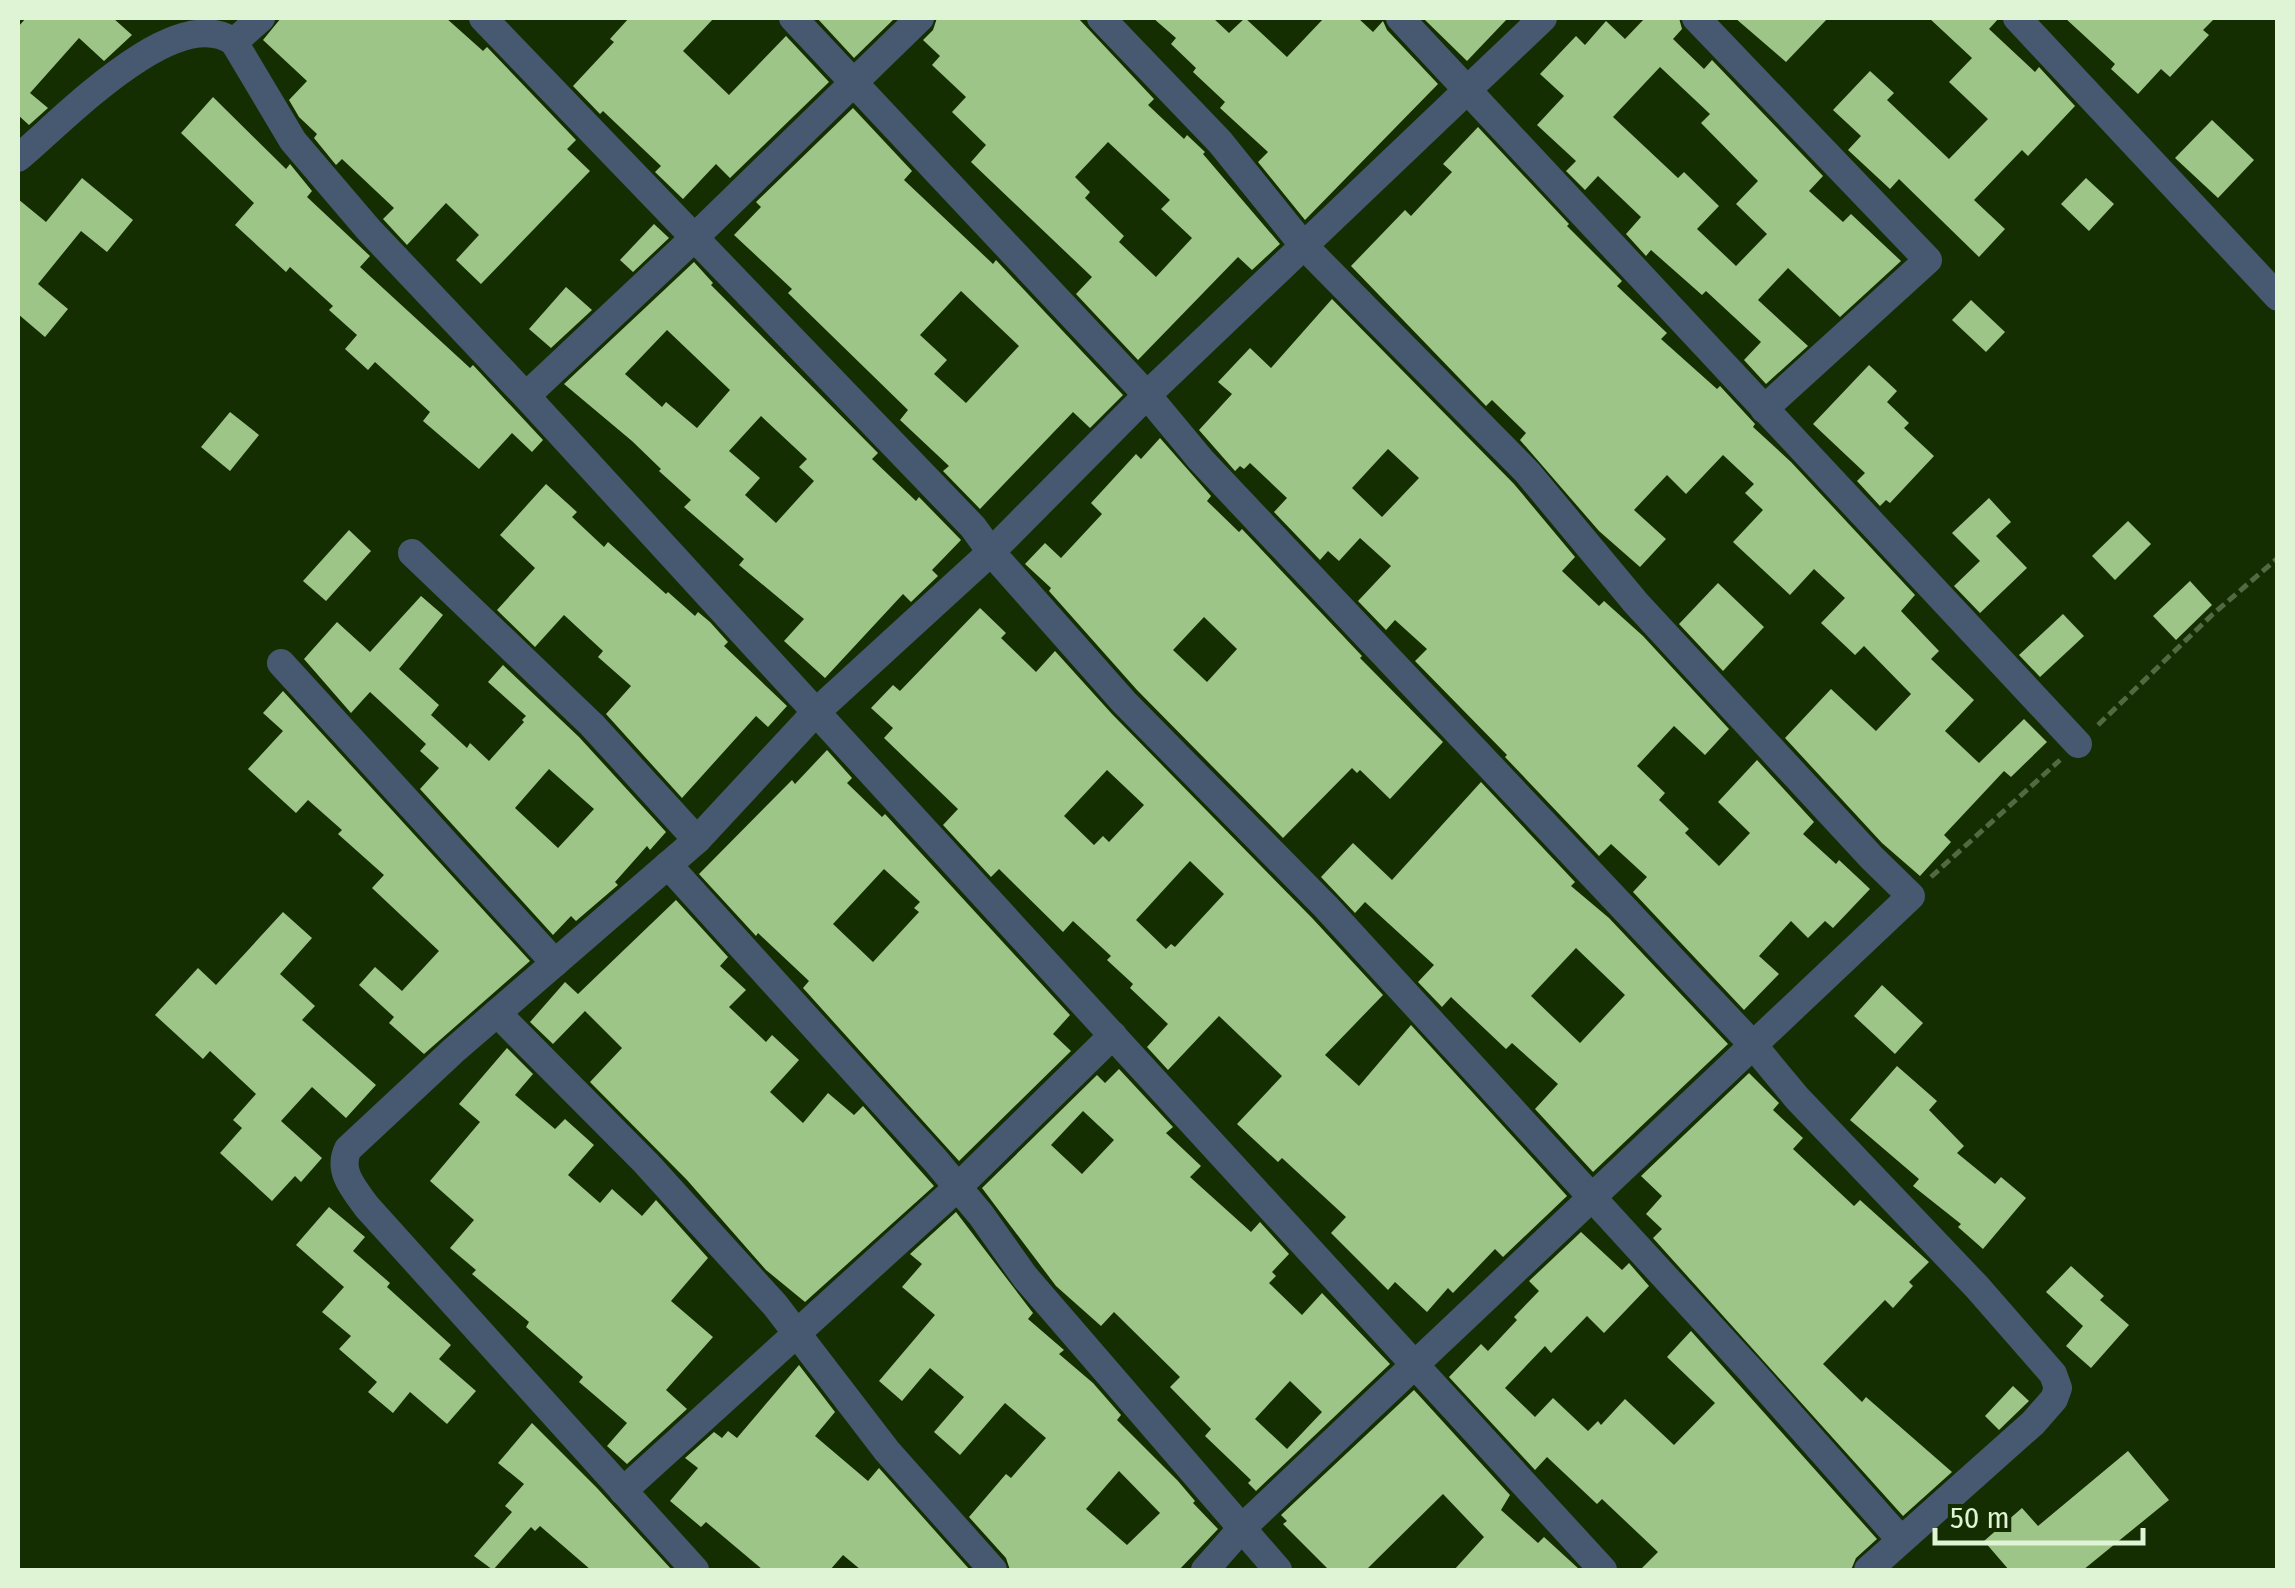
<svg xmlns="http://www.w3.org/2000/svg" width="2295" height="1588" viewBox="0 0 2295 1588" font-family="'Fira Sans Condensed',sans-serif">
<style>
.building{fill:#9dc587;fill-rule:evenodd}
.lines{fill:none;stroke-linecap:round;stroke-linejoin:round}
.path{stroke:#526a41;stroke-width:5;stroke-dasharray:10 5;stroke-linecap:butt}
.street{stroke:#475970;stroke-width:28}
</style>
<rect width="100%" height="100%" fill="#152e01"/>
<g class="building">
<polygon points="26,18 113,18 132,35 104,61 79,38 30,93 48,108 29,125 18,115 18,27"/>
<polygon points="281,18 446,18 483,51 487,47 576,140 567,149 590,171 481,284 456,260 479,235 446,203 407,245 383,219 394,208 342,159 336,165 314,138 317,134 299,117 289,100 307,81 263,40"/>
<polygon points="629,18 714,18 683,51 729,95 786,36 829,82 730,178 716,164 683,199 655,172 661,166 603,111 600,114 573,86 614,42 610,39"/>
<polygon points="817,18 895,18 854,58"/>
<path d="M937 18H1078L1154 99 1148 105 1184 139 1187 135 1205 152 1203 154 1280 244 1252 270 1238 257 1138 360 1076 294 1092 277 971 162 986 145 952 112 966 97 932 65 940 56 923 40 933 30ZM1108 142 1170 200 1161 209 1192 238 1156 277 1119 242 1124 236 1085 198 1090 192 1075 177Z"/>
<polygon points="1153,18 1213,18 1229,33 1245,18 1287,57 1324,18 1358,18 1373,32 1383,21 1387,30 1438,84 1305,220 1258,162 1268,152 1220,108 1225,102 1193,72 1196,68 1171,44 1176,38"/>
<polygon points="1423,18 1508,18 1467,61"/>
<path d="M1645 18H1679L1682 29 1673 39 1704 69 1712 60 1823 176 1809 191 1843 222 1851 214 1901 261 1840 317 1788 268 1758 300 1808 346 1766 384 1744 360 1761 342 1706 291 1702 295 1651 250 1646 256 1626 234 1641 217 1598 176 1585 190 1566 171 1576 161 1537 125 1564 96 1540 74 1576 36 1585 45 1606 21 1625 39ZM1660 67 1710 114 1701 123 1758 181 1736 204 1767 234 1736 266 1697 229 1719 206 1684 172 1678 178 1613 117Z"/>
<polygon points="1735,18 1828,18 1786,62"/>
<polygon points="1929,18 1999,18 1989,29 2035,72 2039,67 2075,106 2028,156 2022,150 1974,200 2005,229 1979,257 1899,179 1890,189 1848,150 1861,136 1833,110 1870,71 1894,93 1887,100 1949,159 1988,119 1949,82 1972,58"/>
<polygon points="2065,18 2215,18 2203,30 2209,35 2170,77 2161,69 2138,94 2111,69 2115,64"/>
<polygon points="213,97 286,169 290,164 312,191 307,197 370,256 360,267 470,368 473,365 543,440 532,452 512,433 479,469 423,421 430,412 375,362 368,370 345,349 357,335 329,310 333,306 290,267 286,272 235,225 254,203 181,133"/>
<path d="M853 108 912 171 904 180 993 264 996 260 1123 395 1090 428 1073 412 980 509 943 471 949 466 900 420 908 410 788 293 792 289 734 235 761 207 756 202ZM961 291 1019 346 966 403 934 374 947 360 920 335Z"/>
<polygon points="2212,120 2254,160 2218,198 2175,158"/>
<polygon points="1478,127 1569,224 1567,226 1622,281 1617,286 1667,333 1661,339 1717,389 1720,386 1755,424 1753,427 1791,462 1915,595 1901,611 1939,651 1931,659 1974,700 1945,731 1979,763 2024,719 2047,742 2011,777 2004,771 1944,835 1951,842 1920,876 1882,843 1785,738 1831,689 1876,731 1911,694 1864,646 1855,655 1821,623 1845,598 1814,569 1790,595 1733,542 1763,510 1745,493 1754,484 1723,455 1686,494 1667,475 1634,510 1666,539 1640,567 1599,531 1520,440 1526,433 1492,400 1486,406 1351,266 1405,210 1411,216 1452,172 1443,164"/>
<polygon points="82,178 133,220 107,252 81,231 38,284 68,309 45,337 18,314 18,199 46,222"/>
<polygon points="2086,178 2114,204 2089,231 2061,204"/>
<polygon points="654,224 669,238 633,272 620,260"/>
<path d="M694 262 713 283 711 285 878 453 872 459 916 501 919 497 961 540 932 570 938 576 911 602 903 594 825 678 784 641 804 619 739 565 744 559 684 507 691 500 659 471 661 469 632 441 564 384ZM667 330 730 390 697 428 666 402 662 407 625 374ZM761 416 807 459 799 467 814 481 776 523 745 495 760 478 729 451Z"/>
<polygon points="566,287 592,310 551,348 529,329"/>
<path d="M1332 299 1514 484 1575 557 1562 571 1599 606 1604 601 1643 636 1729 729 1705 755 1674 726 1637 766 1665 793 1659 800 1689 829 1685 833 1719 866 1721 864 1750 833 1718 802 1757 760 1814 822 1803 834 1836 864 1839 860 1870 889 1833 928 1825 921 1808 938 1791 921 1759 956 1779 974 1744 1010 1633 892 1647 877 1611 844 1599 856 1505 757 1507 755 1415 661 1427 649 1395 620 1386 630 1358 601 1391 566 1360 538 1339 561 1328 551 1320 560 1274 512 1287 498 1250 463 1244 469 1240 466 1235 471 1199 430 1232 394 1218 382 1250 348 1271 368ZM1388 449 1419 478 1382 517 1352 488Z"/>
<polygon points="1971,300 2005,332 1986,352 1952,320"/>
<polygon points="1869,365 1897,391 1887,402 1909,423 1904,428 1934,456 1890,503 1886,500 1880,506 1857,481 1865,473 1813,424"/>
<polygon points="230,412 259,435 230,471 201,447"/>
<path d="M1160 438 1211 496 1207 501 1239 532 1242 529 1362 656 1360 658 1443 742 1390 799 1360 770 1357 773 1352 768 1283 838 1137 690 1049 591 1051 588 1025 564 1045 543 1061 558 1102 514 1091 503 1136 454 1141 459ZM1204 617 1237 649 1207 682 1173 650Z"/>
<polygon points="546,484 577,512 572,517 604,547 608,542 666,594 668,592 695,616 698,612 710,622 728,642 724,646 787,706 768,727 756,716 682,798 606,714 631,686 598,657 603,651 564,615 535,647 497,610 535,568 500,535"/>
<polygon points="1989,498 2011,522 1996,536 2027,568 1980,613 1954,586 1980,561 1952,533"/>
<polygon points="2128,521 2151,544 2115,580 2092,556"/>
<polygon points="349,530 371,551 326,601 303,581"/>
<polygon points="2190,581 2212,605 2176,640 2153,616"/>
<polygon points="1718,583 1764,627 1723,671 1679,624"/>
<path d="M421 596 443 615 399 669 439 705 431 715 467 748 470 743 489 761 524 722 522 720 526 716 488 682 503 665 579 737 666 832 650 850 647 846 615 882 618 885 576 921 571 916 553 935 420 789 439 768 420 751 426 744 370 692 351 713 304 659 337 622 370 652ZM549 769 594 809 558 848 515 808Z"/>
<path d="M980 608 1006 633 1001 638 1036 672 1055 651 1112 714 1313 919 1383 995 1325 1055 1359 1086 1411 1025 1567 1196 1503 1257 1495 1249 1453 1293 1448 1288 1427 1312 1395 1282 1388 1290 1331 1233 1346 1217 1282 1158 1278 1162 1237 1124 1282 1076 1219 1016 1168 1070 1147 1047 1168 1024 1130 988 1133 984 1107 960 1111 956 1073 921 1063 932 999 869 991 877 943 825 958 809 884 738 893 728 871 708 893 685 900 691ZM1107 770 1144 805 1109 842 1103 836 1094 845 1064 816ZM1190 861 1224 894 1175 947 1171 944 1166 949 1136 920Z"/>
<polygon points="2063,614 2084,636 2040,677 2019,655"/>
<polygon points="283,691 530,961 424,1054 389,1023 394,1017 359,985 375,967 402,991 439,951 372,888 384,875 338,834 342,830 308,800 296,813 248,769 283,731 263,713"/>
<path d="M827 750 852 778 847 783 882 817 885 814 1070 1015 1053 1034 1071 1051 959 1161 803 988 809 981 758 933 756 936 699 874 792 780 795 784ZM884 869 920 902 914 908 919 912 873 962 833 924Z"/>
<path d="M1481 782 1575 882 1571 886 1609 918 1728 1044 1593 1172 1535 1109 1558 1084 1512 1043 1506 1049 1451 997 1442 1007 1418 982 1434 965 1365 902 1355 913 1321 877 1353 843 1392 880ZM1576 948 1625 995 1580 1043 1531 996Z"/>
<polygon points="676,900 728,957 720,966 746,990 729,1007 766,1042 772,1035 799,1060 770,1092 803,1123 828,1093 854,1115 863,1106 934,1186 805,1302 766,1270 687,1180 590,1082 622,1048 585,1011 553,1044 530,1022 565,982 578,994"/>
<polygon points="283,912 312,938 280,974 315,1006 302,1020 376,1085 346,1118 312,1087 281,1121 322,1158 301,1182 295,1176 272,1201 220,1153 242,1128 233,1120 256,1094 210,1051 203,1059 155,1015 198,968 216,985"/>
<polygon points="1882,985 1923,1023 1895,1054 1854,1016"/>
<polygon points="507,1048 533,1074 515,1095 555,1129 565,1119 594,1145 568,1175 600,1203 612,1189 642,1216 656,1200 708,1258 671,1301 713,1337 666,1390 687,1409 627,1464 607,1446 627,1423 579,1382 583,1377 526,1327 529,1322 472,1274 476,1270 450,1248 474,1220 430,1181 480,1122 459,1104"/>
<polygon points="1897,1066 1937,1101 1929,1110 1964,1146 1957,1153 1995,1184 2001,1177 2026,1198 1983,1249 1958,1227 1961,1224 1913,1186 1919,1179 1850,1120"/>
<path d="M1119 1069 1173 1127 1166 1133 1201 1166 1190 1177 1251 1232 1260 1222 1289 1254 1272 1272 1276 1276 1269 1283 1302 1315 1322 1293 1390 1364 1256 1491 1248 1483 1251 1480 1205 1436 1211 1429 1170 1387 1180 1377 1114 1312 1101 1326 1056 1286 982 1188 1097 1075 1105 1083ZM1083 1111 1114 1140 1082 1174 1051 1145ZM1290 1381 1322 1412 1287 1449 1255 1419Z"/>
<polygon points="1749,1073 1779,1103 1773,1110 1803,1138 1793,1149 1854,1206 1860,1200 1929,1262 1909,1282 1913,1286 1893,1308 1885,1300 1823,1364 1862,1402 1866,1397 1952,1472 1903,1516 1653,1238 1662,1229 1646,1214 1662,1196 1641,1176"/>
<polygon points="329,1207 365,1237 353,1251 390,1283 387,1287 451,1345 439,1359 476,1391 447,1424 410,1392 393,1413 368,1392 377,1382 339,1349 351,1336 322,1312 344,1287 296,1245"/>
<path d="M956 1212 1033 1313 1028 1319 1064 1350 1059 1354 1093 1383 1121 1415 1117 1420 1178 1481 1195 1501 1193 1503 1218 1529 1179 1570H1010L1006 1558 969 1517 1006 1474 1011 1478 1046 1438 1005 1403 960 1455 934 1432 964 1397 930 1368 902 1401 879 1381 935 1315 902 1287 922 1264 910 1254ZM1119 1471 1160 1513 1127 1545 1086 1509Z"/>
<polygon points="1581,1232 1622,1270 1629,1263 1649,1286 1604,1333 1587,1316 1551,1353 1545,1346 1505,1388 1535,1417 1553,1398 1588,1431 1598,1421 1601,1425 1625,1399 1674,1445 1715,1403 1667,1357 1691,1331 1877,1539 1856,1558 1851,1570 1640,1570 1658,1552 1602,1499 1597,1504 1547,1457 1535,1470 1449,1377 1481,1344 1488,1351 1517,1320 1514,1317 1539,1291 1529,1281"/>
<polygon points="2071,1266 2104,1296 2100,1300 2129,1325 2091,1368 2066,1346 2083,1326 2046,1292"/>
<polygon points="799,1365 835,1412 815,1436 868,1481 879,1468 970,1570 861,1570 843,1555 830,1570 763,1570 706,1522 701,1527 670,1501 698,1468 685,1458 714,1432 722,1438 728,1431 737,1438"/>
<polygon points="2013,1386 2029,1401 1999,1430 1985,1416"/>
<polygon points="1414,1390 1510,1495 1501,1510 1538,1543 1544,1537 1580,1570 1454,1570 1484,1537 1443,1494 1366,1570 1329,1570 1283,1524 1287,1521 1281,1515"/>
<polygon points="532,1423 597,1488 672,1570 591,1570 540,1526 535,1531 531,1527 493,1570 474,1556 512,1512 505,1506 524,1484 498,1463"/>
<polygon points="2128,1451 2169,1500 2083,1570 2009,1570 1984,1541 2022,1508 2038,1526"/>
</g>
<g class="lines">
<g class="path">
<polyline points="2098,725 2213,614 2278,558"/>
<polyline points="1931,877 2060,760"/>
</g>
<g class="street">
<polyline points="483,18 973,527 991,552 1124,702 1326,907 1752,1372 1900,1539"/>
<polyline points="793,18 1147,395 1201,460 1753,1045 1797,1098 1977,1287 2053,1374 2058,1388 2054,1399 2033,1423 1868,1570"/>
<polyline points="1101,18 1220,142 1303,245 1527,472 1636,603 1872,858 1911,896 1242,1528 1205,1570"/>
<polyline points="1400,18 2078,744"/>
<polyline points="1696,18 1928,260 1764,409"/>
<polyline points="2017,18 2278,297"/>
<polyline points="234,42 261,18"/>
<path d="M18 158C61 123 175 0 234 42L293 141 369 230 526 396 1603 1570"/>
<polyline points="526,396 694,238 920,18"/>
<polyline points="412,553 592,725 697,840"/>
<polyline points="281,663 555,963"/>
<polyline points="668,865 935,1160 981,1215 1025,1277 1278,1570"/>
<polyline points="497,1013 646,1163 775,1305 887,1451 993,1570"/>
<polyline points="623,1491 958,1187 1113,1035"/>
<path d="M695 1570 367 1207C354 1189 337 1171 348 1149L453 1051 697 840 815 713 991 552 1147 395 1543 18"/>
</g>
</g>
<rect width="2295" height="1588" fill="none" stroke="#dff4d4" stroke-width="40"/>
<path d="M1935 1528v15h208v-15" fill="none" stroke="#dff4d4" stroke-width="5"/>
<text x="1950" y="1528" font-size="30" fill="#dff4d4" stroke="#152e01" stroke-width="8" paint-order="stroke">50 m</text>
</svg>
